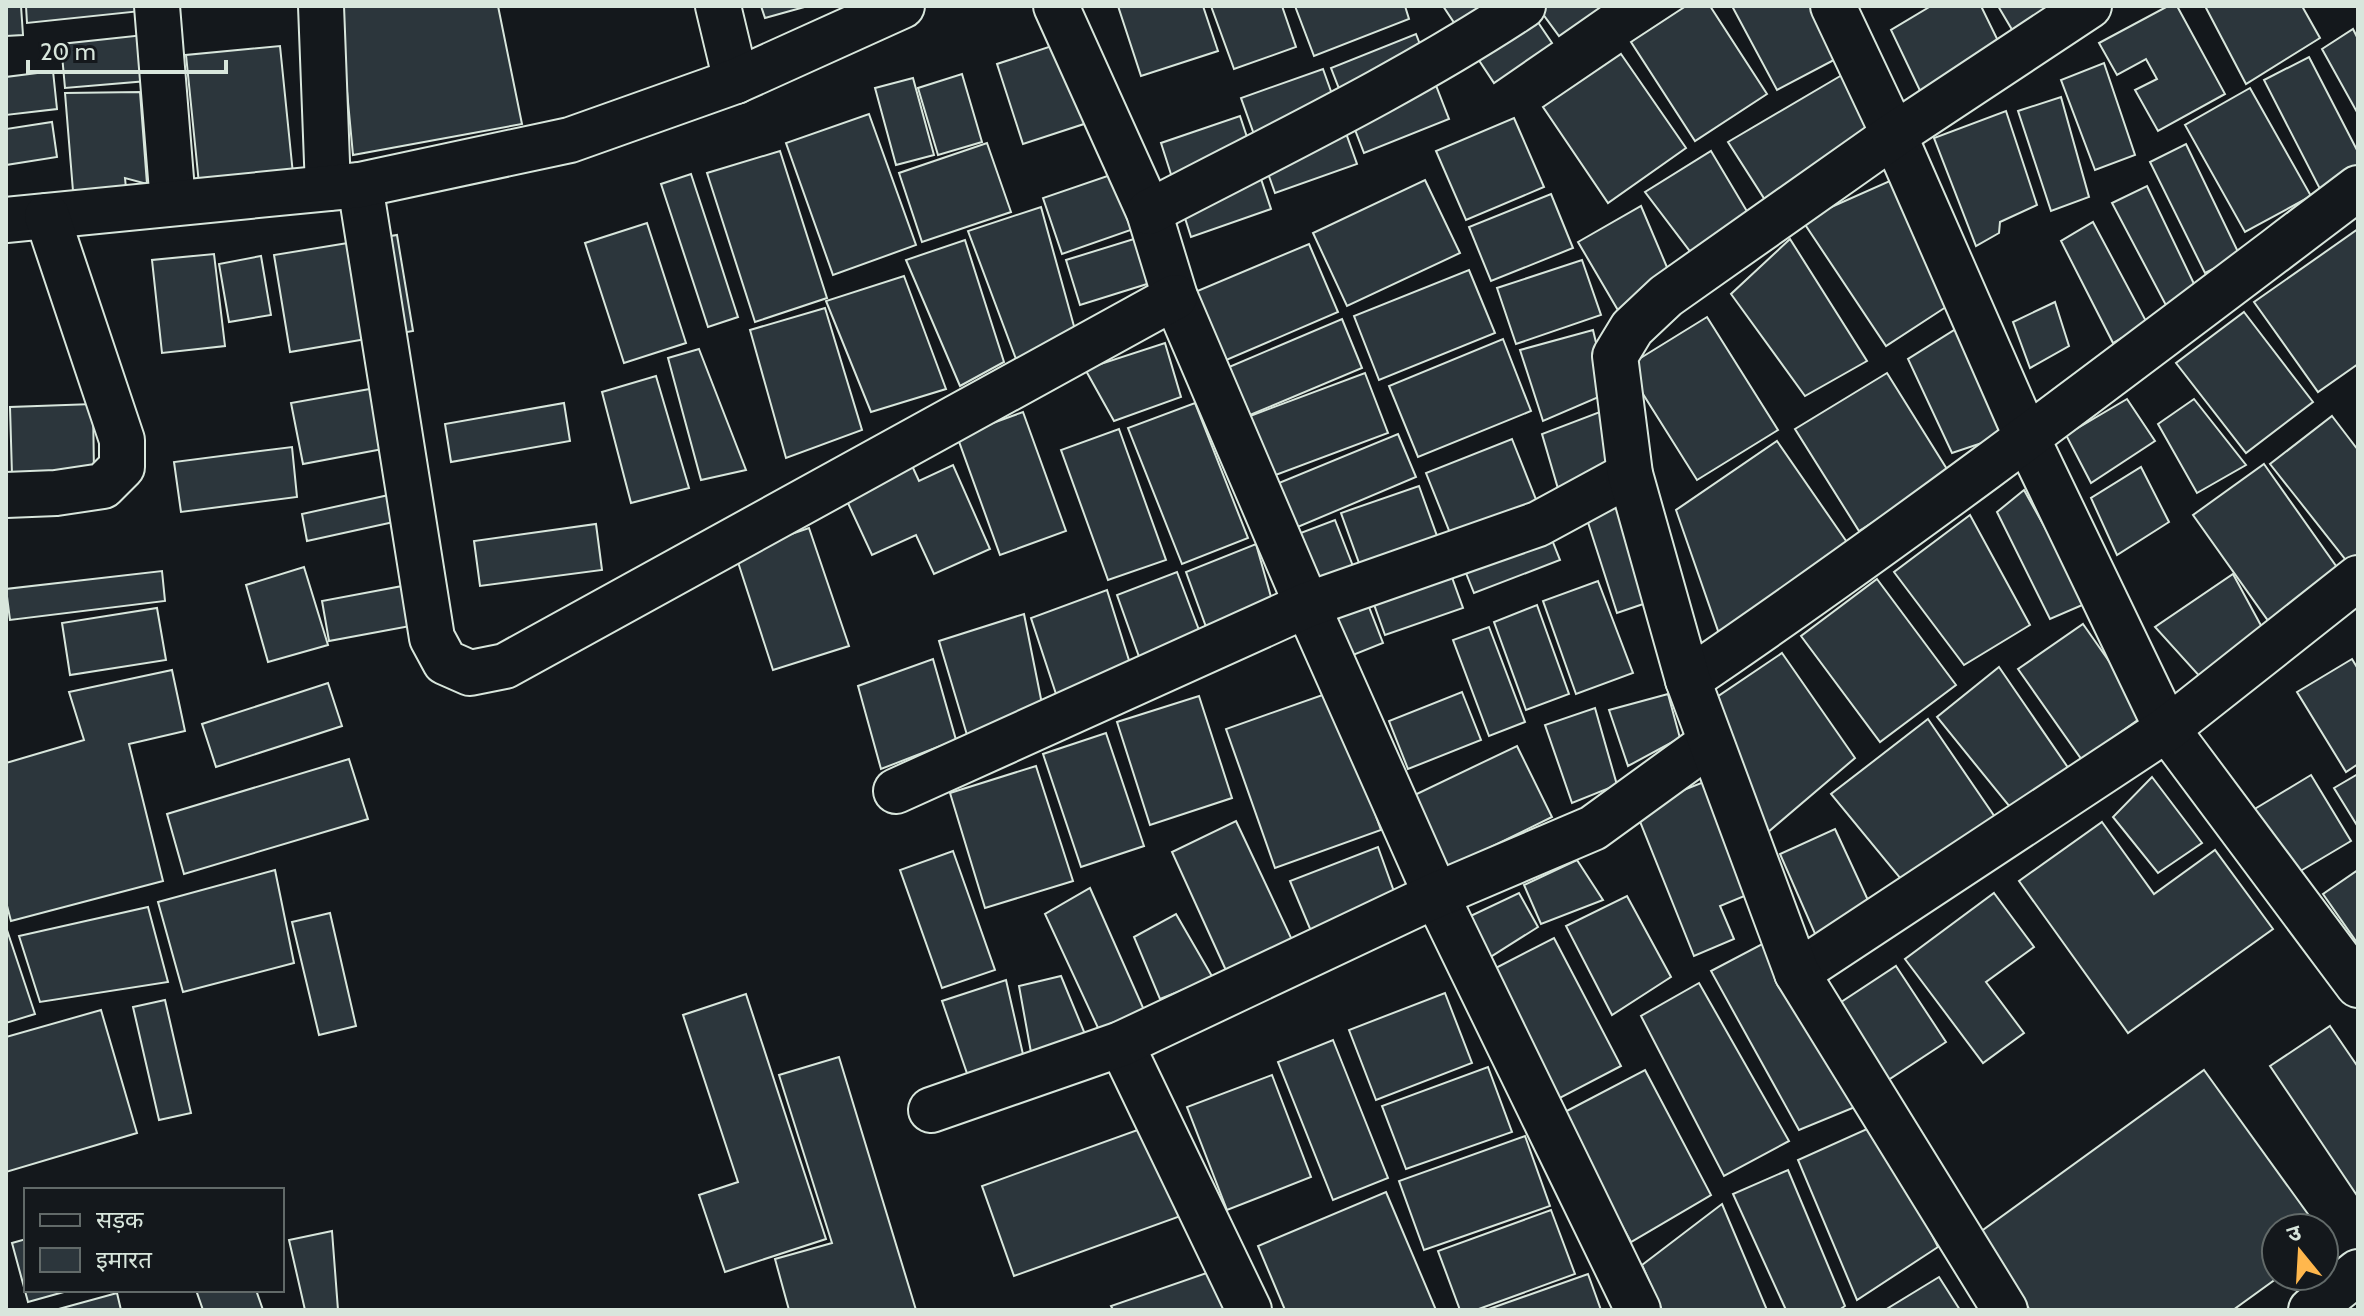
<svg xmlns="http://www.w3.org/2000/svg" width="2364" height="1316" viewBox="0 0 2364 1316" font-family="Cabin,'Noto Sans Devanagari',sans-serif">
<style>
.building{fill:#2c363c;stroke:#d8e6dc;stroke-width:2}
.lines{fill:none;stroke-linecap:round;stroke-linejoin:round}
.street-casing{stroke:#d8e6dc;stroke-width:48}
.highway-casing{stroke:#d8e6dc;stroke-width:48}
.street{stroke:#14181c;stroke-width:44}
.highway{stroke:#14181c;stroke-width:44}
</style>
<rect width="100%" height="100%" fill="#14181c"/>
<g class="building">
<polygon points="6,6 21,6 23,35 6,36"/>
<polygon points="26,6 150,6 151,10 27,23"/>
<polygon points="339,6 498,6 522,124 353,155"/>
<polygon points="761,6 808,6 765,18"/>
<polygon points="1118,6 1203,6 1218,51 1141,76"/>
<polygon points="1211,6 1282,6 1296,47 1234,69"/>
<polygon points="1295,6 1405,6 1409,19 1314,56"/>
<polygon points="1443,6 1527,6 1552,43 1494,83"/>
<polygon points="1537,6 1602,6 1559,36"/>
<polygon points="1686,6 1710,6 1767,94 1695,141 1631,42"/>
<polygon points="1732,6 1827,6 1851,51 1777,90"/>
<polygon points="1931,6 1981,6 2003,51 1924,99 1891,30"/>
<polygon points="1998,6 2066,6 2017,38"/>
<polygon points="2168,6 2177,6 2225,94 2158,131 2135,90 2157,79 2146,59 2117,75 2099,43"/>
<polygon points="2205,6 2302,6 2320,38 2246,84"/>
<polygon points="2353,29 2358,39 2358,114 2322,49"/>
<polygon points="153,34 159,80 65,88 61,44"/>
<polygon points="1416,34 1449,119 1364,153 1331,68"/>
<polygon points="1061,43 1087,123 1023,144 997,64"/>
<polygon points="280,46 293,174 199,184 186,55"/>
<polygon points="1621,54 1686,148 1608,203 1543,107"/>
<polygon points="2309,57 2358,152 2358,170 2320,189 2264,80"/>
<polygon points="2104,63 2135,155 2095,170 2061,80"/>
<polygon points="1323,69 1357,164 1275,193 1241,98"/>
<polygon points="53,71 57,109 6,115 6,77"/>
<polygon points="962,74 982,142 938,155 918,88"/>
<polygon points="1842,75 1875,127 1767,203 1728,142"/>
<polygon points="913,78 934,155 896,165 875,88"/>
<polygon points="2250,88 2311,196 2245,232 2185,125"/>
<polygon points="140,92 147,184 125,178 126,188 73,191 65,93"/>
<polygon points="2061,97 2089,197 2051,211 2018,111"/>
<polygon points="2006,111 2037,205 2000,222 1999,233 1976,246 1934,138"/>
<polygon points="869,114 916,245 833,275 786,143"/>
<polygon points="1240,116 1271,209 1191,237 1161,143"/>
<polygon points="1514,118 1544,187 1466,220 1436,151"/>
<polygon points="52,122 57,157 6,165 6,129"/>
<polygon points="987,143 1011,212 922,242 899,173"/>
<polygon points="2186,144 2240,256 2205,273 2150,162"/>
<polygon points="780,151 827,298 755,322 707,173"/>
<polygon points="1711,151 1748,213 1695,258 1645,192"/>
<polygon points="1125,170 1145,225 1062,254 1043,198"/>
<polygon points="691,174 738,317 708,327 661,184"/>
<polygon points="1425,180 1460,253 1347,306 1313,233"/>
<polygon points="1892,180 1949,305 1886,346 1802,220"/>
<polygon points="2147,186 2196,288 2168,309 2112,203"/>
<polygon points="1551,194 1573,248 1491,281 1469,227"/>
<polygon points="1641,206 1669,272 1619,312 1578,242"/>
<polygon points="1041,207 1077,337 1016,359 968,231"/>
<polygon points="2093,222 2147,323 2113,343 2061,241"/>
<polygon points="647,223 686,343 624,363 585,243"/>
<polygon points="2358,229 2358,364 2318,392 2254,302"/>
<polygon points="1150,234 1163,279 1080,305 1066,260"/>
<polygon points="397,235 413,331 290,352 274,255"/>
<polygon points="1790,239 1867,361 1805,396 1731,294"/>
<polygon points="965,240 1004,362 960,386 906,260"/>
<polygon points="1309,244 1338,312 1224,361 1195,292"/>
<polygon points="214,254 225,346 162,353 152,260"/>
<polygon points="261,256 271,315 229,322 219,264"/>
<polygon points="1582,260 1601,315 1516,344 1497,288"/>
<polygon points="1469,270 1495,333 1379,380 1354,316"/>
<polygon points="904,276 946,389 871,412 826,301"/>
<polygon points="2055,302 2069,346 2030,368 2013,322"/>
<polygon points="825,308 862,430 786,458 750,330"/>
<polygon points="2244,312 2313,402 2246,453 2176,363"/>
<polygon points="1707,317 1778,430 1697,480 1626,367"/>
<polygon points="1342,319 1362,368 1250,415 1229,367"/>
<polygon points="1959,327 2012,433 1952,453 1908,359"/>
<polygon points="1593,330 1608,393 1543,421 1520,350"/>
<polygon points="1503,339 1531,411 1418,457 1389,386"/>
<polygon points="1165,343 1181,397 1114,421 1085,369"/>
<polygon points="699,349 746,470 701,480 668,358"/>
<polygon points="1365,373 1388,433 1273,476 1250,416"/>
<polygon points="1887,373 1950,474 1859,531 1795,429"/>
<polygon points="656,376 689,488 631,503 602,392"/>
<polygon points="409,382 420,442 303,464 291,403"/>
<polygon points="2127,399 2155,441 2091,483 2066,435"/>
<polygon points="2194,399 2246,465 2197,493 2158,424"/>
<polygon points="564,403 570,441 451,462 445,424"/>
<polygon points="1195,403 1248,538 1182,564 1128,428"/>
<polygon points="93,404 94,473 12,475 10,407"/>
<polygon points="1605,410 1617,466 1559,492 1542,434"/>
<polygon points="1023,412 1066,531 1000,555 957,436"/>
<polygon points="2332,416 2358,450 2358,557 2349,564 2270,464"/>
<polygon points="1119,429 1166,560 1108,580 1061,450"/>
<polygon points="1398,434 1416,477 1293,529 1274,485"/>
<polygon points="1512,439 1560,560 1474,593 1426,473"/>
<polygon points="1777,441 1851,548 1724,648 1676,510"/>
<polygon points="292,447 297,497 181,512 174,462"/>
<polygon points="908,457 919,481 953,465 990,549 934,574 916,535 872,555 841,488"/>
<polygon points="2264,464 2341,573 2269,622 2193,515"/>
<polygon points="2141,467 2169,522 2117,555 2091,498"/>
<polygon points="1419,486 1463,608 1385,635 1341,513"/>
<polygon points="2024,490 2087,603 2050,619 1997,512"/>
<polygon points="407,491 412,518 307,541 302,514"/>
<polygon points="1619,499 1652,601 1617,613 1584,510"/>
<polygon points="1970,515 2030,625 1964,665 1894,572"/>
<polygon points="1335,520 1383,643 1338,661 1290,537"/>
<polygon points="596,524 602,570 480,586 474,541"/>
<polygon points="809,528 849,646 773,670 735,553"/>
<polygon points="1256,544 1275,611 1209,635 1186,572"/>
<polygon points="304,567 328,645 268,662 246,585"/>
<polygon points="162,571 165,601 10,620 6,589"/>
<polygon points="1177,572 1202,638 1142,665 1117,595"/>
<polygon points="2233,574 2264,631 2202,679 2155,627"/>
<polygon points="1877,579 1956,685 1880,742 1801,636"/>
<polygon points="1598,581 1633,673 1576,694 1543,601"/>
<polygon points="413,584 421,624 329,641 322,601"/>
<polygon points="1107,590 1132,670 1057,697 1031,618"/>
<polygon points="1537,605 1569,694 1526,710 1494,622"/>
<polygon points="157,608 166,660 70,675 62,623"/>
<polygon points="1024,614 1042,704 967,735 939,641"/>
<polygon points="2083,624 2146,714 2082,760 2018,669"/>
<polygon points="1489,627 1525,722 1489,736 1453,640"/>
<polygon points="1782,653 1855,758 1767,833 1714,699"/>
<polygon points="933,659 956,740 881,769 858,686"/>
<polygon points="2352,659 2358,669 2358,764 2346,772 2297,692"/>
<polygon points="1999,667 2071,772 2014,812 1937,717"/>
<polygon points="172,670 185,731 129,744 163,881 11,921 6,902 6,763 84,740 69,692"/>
<polygon points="328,683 342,726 216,767 202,724"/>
<polygon points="1331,692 1381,830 1275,868 1226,729"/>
<polygon points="1462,692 1481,740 1408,769 1389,721"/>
<polygon points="1668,694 1680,738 1628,766 1609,710"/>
<polygon points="1199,696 1232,798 1150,825 1117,722"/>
<polygon points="1595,708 1617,785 1572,803 1545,725"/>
<polygon points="1928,719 1997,820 1905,884 1831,794"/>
<polygon points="1106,733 1144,846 1081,867 1043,754"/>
<polygon points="1517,746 1552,817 1436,874 1400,802"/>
<polygon points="349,759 368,819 184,874 167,814"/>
<polygon points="1036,766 1073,881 985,908 950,793"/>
<polygon points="2358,774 2358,827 2334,788"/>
<polygon points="2311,775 2351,841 2287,879 2248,813"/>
<polygon points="2152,777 2202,843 2158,873 2113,817"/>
<polygon points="1714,778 1759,890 1720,906 1734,939 1694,956 1635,809"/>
<polygon points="1236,821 1293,942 1229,977 1172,852"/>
<polygon points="2102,822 2154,894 2215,850 2273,929 2128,1033 2019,881"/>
<polygon points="1835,829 1873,911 1816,936 1780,854"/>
<polygon points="1378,847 1397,900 1311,931 1290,881"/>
<polygon points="953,851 995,970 942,988 900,870"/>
<polygon points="1577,860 1603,900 1541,924 1524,885"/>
<polygon points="275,870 294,963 183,992 158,902"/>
<polygon points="2358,870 2358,944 2323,894"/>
<polygon points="1090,888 1144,1010 1099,1030 1045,914"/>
<polygon points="1519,893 1538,927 1484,961 1460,921"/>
<polygon points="1994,893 2034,947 1986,982 2024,1033 1983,1063 1905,959"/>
<polygon points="1627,896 1671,977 1612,1015 1566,926"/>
<polygon points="148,907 168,982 40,1002 19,936"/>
<polygon points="330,913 356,1026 319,1035 292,922"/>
<polygon points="1176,914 1213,978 1160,999 1134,937"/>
<polygon points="6,927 35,1014 6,1023"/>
<polygon points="1554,938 1621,1066 1556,1100 1488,972"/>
<polygon points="1766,942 1855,1107 1799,1130 1711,971"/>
<polygon points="1896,966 1946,1042 1879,1086 1829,1010"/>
<polygon points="1061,976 1087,1039 1032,1058 1019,986"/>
<polygon points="1006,980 1025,1063 970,1082 942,1001"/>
<polygon points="1699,983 1789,1141 1724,1176 1641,1016"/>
<polygon points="1445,993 1472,1063 1376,1100 1349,1030"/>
<polygon points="746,994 826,1239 725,1272 699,1195 738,1182 683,1015"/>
<polygon points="165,1000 191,1113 159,1120 133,1007"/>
<polygon points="101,1010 137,1133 6,1172 6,1037"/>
<polygon points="2330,1026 2358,1067 2358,1197 2270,1066"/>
<polygon points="1333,1040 1388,1178 1333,1200 1278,1062"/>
<polygon points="839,1057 916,1310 789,1310 775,1259 832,1243 779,1075"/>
<polygon points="1488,1067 1512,1132 1406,1169 1382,1106"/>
<polygon points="1645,1070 1711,1195 1631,1242 1561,1114"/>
<polygon points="2204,1070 2318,1228 2276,1228 2276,1276 2280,1276 2233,1310 2030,1310 1976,1235"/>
<polygon points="1272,1075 1311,1177 1227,1210 1187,1107"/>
<polygon points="1157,1123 1189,1213 1014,1276 982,1186"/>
<polygon points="1878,1124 1938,1247 1857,1300 1798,1160"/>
<polygon points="1525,1136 1550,1206 1424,1250 1399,1181"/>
<polygon points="1788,1170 1845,1306 1839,1310 1786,1310 1733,1194"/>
<polygon points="1386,1192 1436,1310 1285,1310 1258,1246"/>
<polygon points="1722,1204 1767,1310 1662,1310 1642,1265"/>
<polygon points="1551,1210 1575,1274 1476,1310 1460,1310 1438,1251"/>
<polygon points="332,1231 338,1310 305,1310 289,1240"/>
<polygon points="26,1239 26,1290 71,1290 28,1302 12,1243"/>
<polygon points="1224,1267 1239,1310 1113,1310 1111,1306"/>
<polygon points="1588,1274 1601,1310 1486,1310"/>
<polygon points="1939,1277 1960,1310 1885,1310"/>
<polygon points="196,1290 256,1290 263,1310 203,1310"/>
<polygon points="117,1293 121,1310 55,1310"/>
</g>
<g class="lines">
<defs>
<g id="street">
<polyline points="157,6 173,203"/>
<polyline points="321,6 328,188"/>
<polyline points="718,6 736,81"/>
<polyline points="1056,6 1149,212 1175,297 1307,605 1436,895 1638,1310"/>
<polyline points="1833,6 1894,135 2027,438 2167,729 2358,985"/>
<polyline points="360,185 432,638 445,662 470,673 505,666 1175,297"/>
<path d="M1149 212C1275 146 1405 84 1523 6"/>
<polyline points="6,220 360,185 570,140 736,81 902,6"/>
<polyline points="6,495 56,493 103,486 122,467 122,440 47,216"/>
<path d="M1688 680C1917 524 2137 355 2358 188"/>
<polyline points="896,791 1307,605 1538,524 1630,474"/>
<polyline points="1797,973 2167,729 2358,578"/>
<polyline points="1121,1044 1249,1310"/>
<polyline points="931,1110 1121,1044 1436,895 1593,828 1710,743"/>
<polyline points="2005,1310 1797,973 1688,680 1630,474 1615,356 1632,328 1666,296 1894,135 2089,6"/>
</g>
<polyline id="highway" points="2311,1310 2358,1272"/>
</defs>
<use href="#street" class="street-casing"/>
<use href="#highway" class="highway-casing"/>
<use href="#street" class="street"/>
<use href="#highway" class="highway"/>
</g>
<rect width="2364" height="1316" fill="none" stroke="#d8e6dc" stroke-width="16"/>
<rect x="24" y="1188" width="260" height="104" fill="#14181c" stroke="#626a69" stroke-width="2"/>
<rect x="40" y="1214" width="40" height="12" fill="#14181c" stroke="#626a69" stroke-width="2"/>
<text x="96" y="1228" font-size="24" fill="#d8e6dc">सड़क</text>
<rect x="40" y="1248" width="40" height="24" fill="#2c363c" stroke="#626a69" stroke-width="2"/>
<text x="96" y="1268" font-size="24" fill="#d8e6dc">इमारत</text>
<g transform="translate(2300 1252) rotate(342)"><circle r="38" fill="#14181c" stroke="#626a69" stroke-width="2"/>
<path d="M0-6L14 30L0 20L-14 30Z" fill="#ffb74d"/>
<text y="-12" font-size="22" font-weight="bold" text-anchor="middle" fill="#d8e6dc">उ</text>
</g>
<path d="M28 60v12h198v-12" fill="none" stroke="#d8e6dc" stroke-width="4"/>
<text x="40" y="60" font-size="24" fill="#d8e6dc" stroke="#14181c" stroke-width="6" paint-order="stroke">20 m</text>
</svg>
